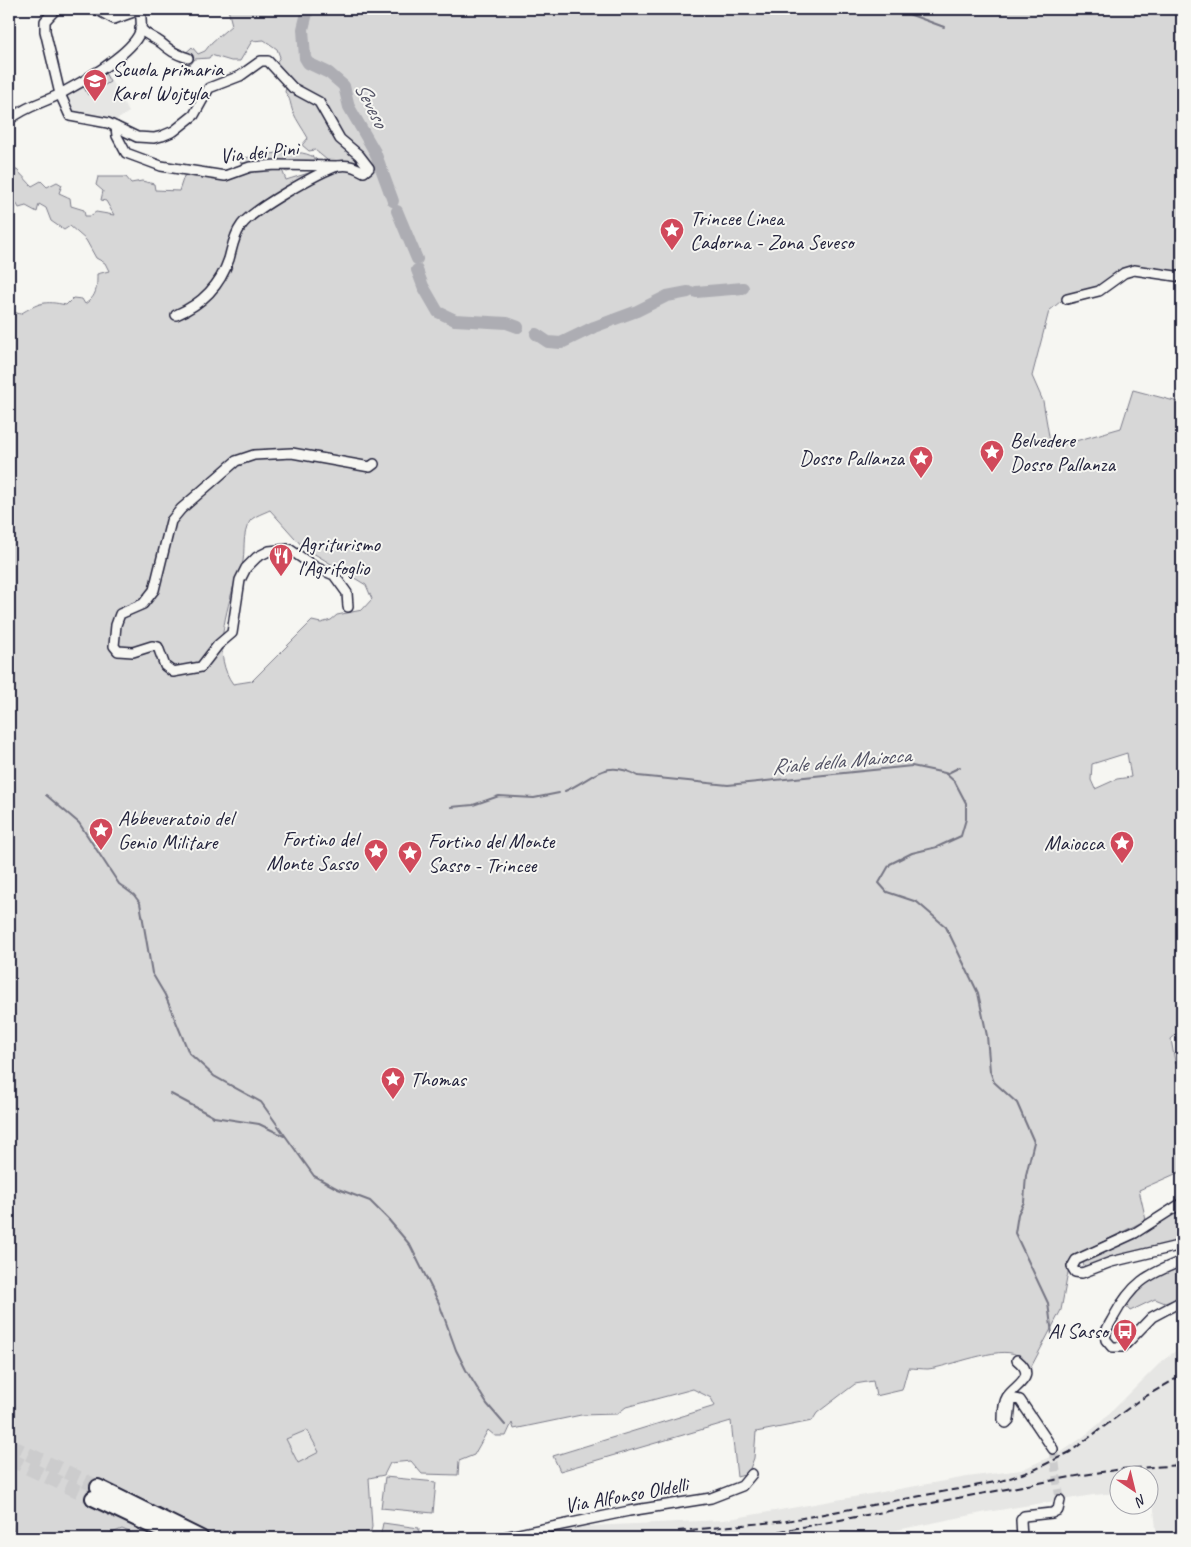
<svg xmlns="http://www.w3.org/2000/svg" width="1191" height="1547" viewBox="0 0 1191 1547" font-family="Caveat,sans-serif">
<style>
.built{fill:#e6e6e4}
.green{fill:#d7d7d7;stroke:#7c7c89;fill-rule:evenodd}
.lines{fill:none;stroke-linecap:round;stroke-linejoin:round}
.stream{stroke:#757583;stroke-width:2}
.river{stroke:#adadb3;stroke-width:12}
.minor-tunnel{stroke:#cccccd;stroke-width:9;stroke-dasharray:9 4.5;stroke-linecap:butt}
.highway-tunnel{stroke:#cccccd;stroke-width:14;stroke-dasharray:14 7;stroke-linecap:butt}
.minor-casing{stroke:#22223b;stroke-width:12}
.highway-casing{stroke:#22223b;stroke-width:18}
.minor{stroke:#f6f6f2;stroke-width:9}
.highway{stroke:#f6f6f2;stroke-width:14}
.rail{stroke:#22223b;stroke-width:2;stroke-dasharray:8 4;stroke-linecap:butt}
.labels{text-anchor:middle;stroke-width:4;stroke-linejoin:round;paint-order:stroke}
.poi-label{font-size:21px;fill:#22223b;stroke:#f6f6f2;text-anchor:start}
.street-label{font-size:21px;fill:#22223b;stroke:#f6f6f2}
.water-label{font-size:22px;font-style:italic;fill:#535365;stroke:#f6f6f2}
</style>
<rect width="100%" height="100%" fill="#f6f6f2"/>
<filter id="ink" filterUnits="userSpaceOnUse"><feTurbulence type="fractalNoise" baseFrequency=".02" numOctaves="2"/><feDisplacementMap in="SourceGraphic" scale="10" xChannelSelector="R" yChannelSelector="G"/><feConvolveMatrix kernelMatrix="1 2 1 2 8 2 1 2 1" color-interpolation-filters="sRGB"/></filter>
<g filter="url(#ink)">
<g class="built">
<polygon points="105,70 129,112 115,121 71,113 63,95"/>
<polygon points="1182,1346 1182,1538 1157,1538 1152,1491 1149,1490 1148,1474 1118,1474 1118,1493 1093,1495 987,1512 857,1538 499,1538 545,1528 724,1520 967,1477 1021,1470 1063,1451 1083,1437 1100,1423 1161,1362"/>
<polygon points="307,1429 320,1452 298,1464 286,1439"/>
</g>
<g class="green">
<path d="M228 9H1182V274L1137 267 1098 289 1066 297 1049 311 1032 376 1043 401 1051 448 1121 428 1133 390 1182 403V1029L1171 1039 1175 1062 1182 1067V1171L1139 1190 1146 1220 1077 1255 1070 1262 1061 1310 1029 1371C1026 1365 1023 1359 1017 1355 999 1345 949 1367 928 1369 922 1369 915 1368 908 1368L902 1390 876 1396 873 1381 855 1384 817 1413 812 1421 756 1432 754 1458 748 1474 737 1477 731 1421 560 1471 553 1456 715 1406 711 1398 693 1389 626 1407 617 1414 581 1415 514 1429 512 1423 506 1436H495L488 1430 474 1455 459 1461 458 1475 422 1474 411 1461 390 1463 384 1475 369 1478 372 1527 369 1538H144L122 1529 99 1538H13L9 1498V312L11 311 20 314C39 303 44 300 66 305L73 298 82 299 85 304C97 296 97 288 97 274L109 271 105 263 96 258 86 240 70 226 64 230 51 221 46 208 39 204 37 212 26 206 19 208 9 190V170H17L32 186 41 181 47 187 57 182 62 185 59 193 70 198 71 206 84 210 85 216H90L96 212 114 215 106 201 101 200 103 191 96 185 98 177H126L131 183 142 181 154 184 155 190 179 191 184 176 196 177 202 172 223 175 262 164 240 163 243 158C263 156 303 145 317 160L315 164 287 172 282 170 286 180 328 167 327 160 315 150 309 151 302 145 308 138C303 129 297 121 293 112 290 104 291 99 285 92L287 83 276 63 280 57 277 49 264 40 252 41 240 61H231L211 55 209 58 195 59 190 65 179 59 192 47 198 54 205 51 212 42 232 25ZM270 510 303 547 366 585 372 599 362 610 337 615 331 620 321 623 312 621 252 681 233 684C213 657 225 618 233 588 235 581 240 574 242 566 246 551 241 535 250 521 254 516 264 513 270 510ZM1127 753 1131 777 1117 779 1095 789 1091 780 1092 764ZM307 1430 319 1452 298 1463 286 1439Z"/>
<polygon points="104,71 110,82 88,95 82,84"/>
<polygon points="1182,1206 1182,1241 1086,1269 1082,1261"/>
<path d="M1182 1264V1297L1165 1303 1155 1299 1130 1311 1125 1305C1141 1280 1156 1275 1182 1264Z"/>
<polygon points="385,1477 436,1482 433,1513 381,1508"/>
<polygon points="383,1523 419,1528 418,1538 380,1538"/>
</g>
<g class="lines">
<g class="stream">
<polyline points="895,9 944,27"/>
<polyline points="946,774 960,767"/>
<path d="M565 791C594 778 605 758 638 776L728 785 912 766 945 773 955 782 966 803V819L961 836 937 847 912 853 890 864 879 883 887 892 917 902 946 927 978 993 987 1036 990 1071 994 1082 1017 1103 1034 1142 1026 1175 1024 1202 1018 1214 1015 1233 1048 1303 1052 1334"/>
<polyline points="46,795 79,823 119,884 134,895 140,903 152,973 165,995 189,1053 214,1076 261,1102 314,1176 338,1189 370,1201 388,1219 410,1245 439,1303 456,1350 466,1370 487,1404 505,1425"/>
<polyline points="451,807 473,805 499,796 534,798 559,793"/>
<polyline points="171,1094 214,1117 259,1124 284,1136"/>
</g>
<g class="river">
<polyline points="308,9 303,29 305,58 308,63 329,73 344,86 349,107 375,152 393,201"/>
<polyline points="397,211 417,259"/>
<polyline points="417,270 423,286 438,312 455,320 507,323 518,327"/>
<polyline points="696,292 743,288"/>
<polyline points="536,334 548,342 561,343 594,327 637,311 667,296 688,292"/>
</g>
<polyline class="minor-tunnel" points="1053,1449 1060,1500"/>
<g class="highway-tunnel">
<polyline points="9,1445 98,1487"/>
<polyline points="9,1459 93,1498"/>
</g>
<defs>
<g id="minor">
<path d="M56 9 45 21V31L60 94 70 116 108 123 137 137 154 138 162 136 174 131 194 115 209 88 240 76 261 61H268L293 88 319 102 340 139 359 155 369 168 364 172C355 167 348 164 338 166 321 171 250 211 241 226 234 235 232 248 229 259 220 286 202 304 176 315"/>
<polyline points="96,9 114,19 142,9"/>
<path d="M140 28C148 37 152 36 160 42 171 51 173 53 188 58"/>
<path d="M9 120C24 107 43 103 60 94 81 83 127 56 138 36 143 28 141 19 140 10"/>
<polyline points="116,127 117,136 126,153 161,166 225,176 250,167 276,165 337,166"/>
<polyline points="1067,299 1099,291 1124,273 1134,270 1182,277"/>
<polyline points="348,607 347,593 334,575 315,567 289,549 269,551 257,557 246,568 240,580 232,633 218,645 201,667 173,672 165,666 158,647 152,646 133,652 118,651 114,646 116,625 120,614 143,604 154,590 171,521 181,509 236,461 254,455 292,453 370,467 374,464"/>
<polyline points="1182,1203 1135,1233 1076,1260 1072,1267 1075,1272 1082,1273 1111,1262 1182,1245"/>
<path d="M1182 1261C1146 1275 1132 1283 1113 1318 1109 1325 1104 1332 1106 1340L1112 1347H1123L1152 1317 1182 1301"/>
<path d="M1017 1360C1038 1377 1016 1384 1007 1397 1003 1403 1003 1413 1003 1420L1006 1423 1009 1420 1011 1402 1015 1399 1020 1400 1053 1449"/>
<polyline points="499,1538 629,1511 711,1498 742,1486 752,1474"/>
<polyline points="1022,1538 1021,1520 1024,1516 1052,1513 1058,1510 1060,1500"/>
</g>
<g id="highway">
<polyline points="98,1487 201,1538"/>
<polyline points="93,1498 177,1538"/>
</g>
</defs>
<use href="#minor" class="minor-casing"/>
<use href="#highway" class="highway-casing"/>
<use href="#minor" class="minor"/>
<use href="#highway" class="highway"/>
<g class="rail">
<polyline points="678,1531 786,1521 1001,1481 1034,1470 1070,1452 1138,1401 1182,1375"/>
<polyline points="743,1538 1071,1477 1121,1469 1182,1465"/>
</g>
</g>
</g>
<defs>
<symbol id="school-pin" viewBox="-11 -11 22 30"><path d="M0 17L-7.5 6A9.5 9.5 0 1 1 7.5 6Z" fill="#d1495b" stroke="#f6f6f2"/><path d="M0-5L7-2L0 1L-7-2ZM-4 1L0 2.5L4 1V4Q0 6-4 4Z" fill="#fff"/></symbol>
<symbol id="sight-pin" viewBox="-11 -11 22 30"><path d="M0 17L-7.5 6A9.5 9.5 0 1 1 7.5 6Z" fill="#d1495b" stroke="#f6f6f2"/><path d="M0-6L1.8-2.2L6-1.7L2.9 1.2L3.7 5.4L0 3.3L-3.7 5.4L-2.9 1.2L-6-1.7L-1.8-2.2Z" fill="#fff"/></symbol>
<symbol id="restaurant-pin" viewBox="-11 -11 22 30"><path d="M0 17L-7.5 6A9.5 9.5 0 1 1 7.5 6Z" fill="#d1495b" stroke="#f6f6f2"/><path d="M-5-6h1v4h1v-4h1v4h1v-4h1v5L-1.5 .5V6h-2V.5L-5-1ZM5-6V6H3V1.5H1.5Q1.5-4 5-6Z" fill="#fff"/></symbol>
<symbol id="bus-pin" viewBox="-11 -11 22 30"><path d="M0 17L-7.5 6A9.5 9.5 0 1 1 7.5 6Z" fill="#d1495b" stroke="#f6f6f2"/><path d="M-5-6H5V4H4V6H2V4H-2V6H-4V4H-5ZM-3.5-4V0h7V-4ZM-3.5 1.2v1.5H-2V1.2ZM2 1.2v1.5H3.5V1.2Z" fill="#fff"/></symbol>
</defs>
<g fill-rule="evenodd">
<use href="#school-pin" x="81" y="67" width="28" height="38"/>
<use href="#sight-pin" x="658" y="216" width="28" height="38"/>
<use href="#sight-pin" x="978" y="438" width="28" height="38"/>
<use href="#sight-pin" x="907" y="444" width="28" height="38"/>
<use href="#restaurant-pin" x="267" y="542" width="28" height="38"/>
<use href="#sight-pin" x="87" y="816" width="28" height="38"/>
<use href="#sight-pin" x="1108" y="829" width="28" height="38"/>
<use href="#sight-pin" x="362" y="837" width="28" height="38"/>
<use href="#sight-pin" x="396" y="839" width="28" height="38"/>
<use href="#sight-pin" x="379" y="1065" width="28" height="38"/>
<use href="#bus-pin" x="1111" y="1317" width="28" height="38"/>
</g>
<g class="labels">
<g class="poi-label">
<text x="112" y="76">Scuola primaria<tspan x="112" dy="24">Karol Wojtyla</tspan></text>
<text x="690" y="225">Trincee Linea<tspan x="690" dy="24">Cadorna - Zona Seveso</tspan></text>
<text x="1010" y="447">Belvedere<tspan x="1010" dy="24">Dosso Pallanza</tspan></text>
<text x="904" y="465" text-anchor="end">Dosso Pallanza</text>
<text x="298" y="551">Agriturismo<tspan x="298" dy="24">l'Agrifoglio</tspan></text>
<text x="118" y="825">Abbeveratoio del<tspan x="118" dy="24">Genio Militare</tspan></text>
<text x="358" y="846" text-anchor="end">Fortino del<tspan x="358" dy="24">Monte Sasso</tspan></text>
<text x="428" y="848">Fortino del Monte<tspan x="428" dy="24">Sasso - Trincee</tspan></text>
<text x="1104" y="850" text-anchor="end">Maiocca</text>
<text x="410" y="1086">Thomas</text>
<text x="1108" y="1338" text-anchor="end">Al Sasso</text>
</g>
<g class="street-label">
<text transform="translate(259 152) rotate(-6)" y="7">Via dei Pini</text>
<text transform="translate(626 1495) rotate(-10)" y="7">Via Alfonso Oldelli</text>
</g>
<g class="water-label">
<text transform="translate(372 104) rotate(63)" y="8">Seveso</text>
<text transform="translate(841 760) rotate(-5)" y="8">Riale della Maiocca</text>
</g>
</g>
<rect width="1191" height="1547" fill="none" stroke="#f6f6f2" stroke-width="30"/>
<rect x="15" y="15" width="1161" height="1517" fill="none" stroke="#22223b" stroke-width="2" filter="url(#ink)"/>
<g transform="translate(1134 1490) rotate(145)"><circle r="24" fill="#f6f6f2" stroke="#a1a1a9"/>
<path d="M0-4L9 19L0 12L-9 19Z" fill="#d1495b"/>
<text y="-8" font-size="14" font-weight="bold" text-anchor="middle" fill="#22223b">N</text>
</g>
</svg>
